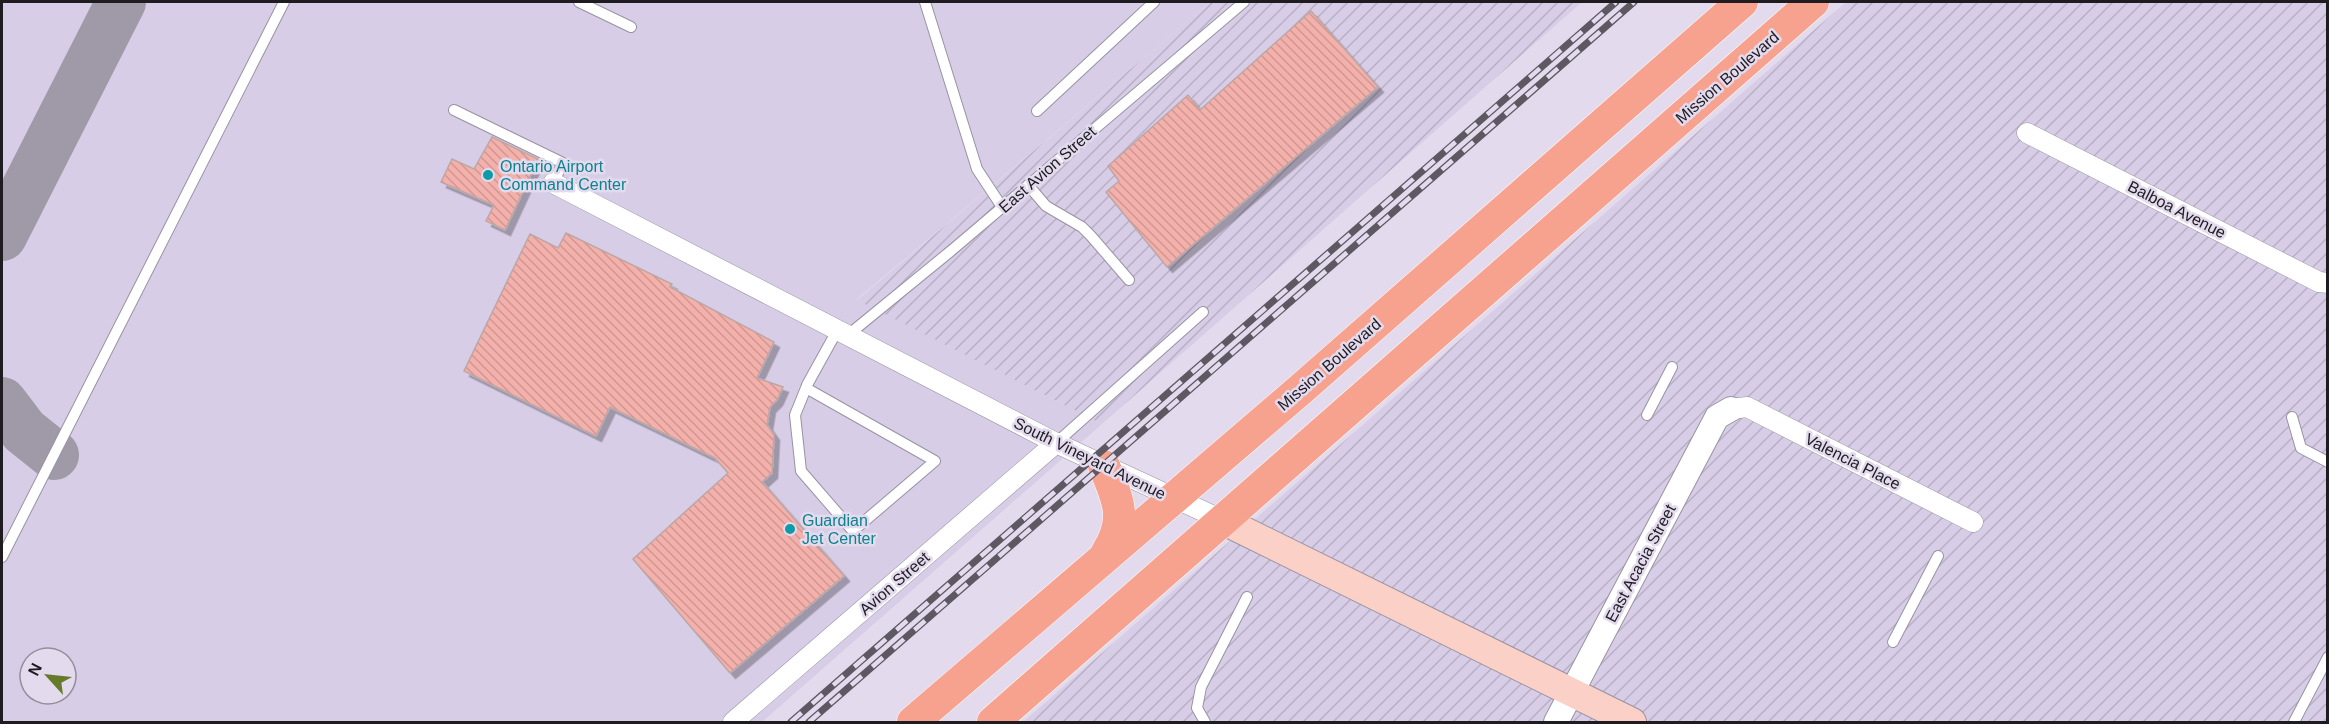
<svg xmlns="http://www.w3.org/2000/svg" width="2329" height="724" viewBox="0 0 2329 724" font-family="Helvetica,sans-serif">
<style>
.built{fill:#d8cde6;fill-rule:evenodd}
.industrial{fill:url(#industrial-furrows)}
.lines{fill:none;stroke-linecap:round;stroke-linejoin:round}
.taxiway{stroke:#a09aa8;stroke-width:50}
.building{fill:url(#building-back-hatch);stroke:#bda7a5;stroke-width:1.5;filter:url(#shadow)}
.service-casing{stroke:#9992a2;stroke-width:12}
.minor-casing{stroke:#9992a2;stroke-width:21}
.tertiary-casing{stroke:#9992a2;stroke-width:26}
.secondary-casing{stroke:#9992a2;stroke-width:30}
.primary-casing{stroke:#fff;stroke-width:33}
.service{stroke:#fff;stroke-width:10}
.minor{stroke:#fff;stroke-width:20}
.tertiary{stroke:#fff;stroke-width:24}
.secondary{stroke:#fad0c7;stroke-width:28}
.primary{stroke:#f6a28f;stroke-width:32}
.rail-casing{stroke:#5d5862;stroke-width:7}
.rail{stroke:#e3dbed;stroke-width:4.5;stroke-dasharray:14;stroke-linecap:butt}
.culture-dot{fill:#0f9aa8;stroke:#e3dbed;stroke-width:2}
.labels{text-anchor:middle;stroke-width:5;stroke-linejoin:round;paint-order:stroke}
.street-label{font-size:16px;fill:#1e1b21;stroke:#e3dbed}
.culture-label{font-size:16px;fill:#0d838f;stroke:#e3dbed;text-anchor:start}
</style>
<defs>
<pattern id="industrial-furrows" width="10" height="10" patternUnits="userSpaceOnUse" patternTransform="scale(1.5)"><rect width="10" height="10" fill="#d8cde6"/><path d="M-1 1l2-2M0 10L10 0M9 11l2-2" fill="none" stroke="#b9afc5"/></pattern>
<pattern id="building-back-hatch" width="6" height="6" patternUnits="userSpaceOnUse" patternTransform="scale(1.5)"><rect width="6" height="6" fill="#f4b0ab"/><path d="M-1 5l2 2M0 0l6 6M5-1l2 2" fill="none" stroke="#d19793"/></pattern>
<filter id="shadow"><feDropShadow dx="5.5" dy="5.5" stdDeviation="0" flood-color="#0004"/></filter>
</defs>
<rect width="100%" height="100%" fill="#e3dbed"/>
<path class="built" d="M2 2H1210L857 299 1102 424 762 722H2ZM30 658H66V694H30Z"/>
<g class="industrial">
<polygon points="1210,2 1582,2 1102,424 857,300"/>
<polygon points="1846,2 2327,2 2327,722 1023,722"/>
</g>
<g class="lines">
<g class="taxiway">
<polyline points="2,236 121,2"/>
<polyline points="2,402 24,431 54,455"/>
</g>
</g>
<g class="building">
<polygon points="1311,11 1378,87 1167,267 1106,192 1119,181 1108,166 1188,95 1200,110"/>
<polygon points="492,137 538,159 505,230 486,221 494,205 441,182 452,159 474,169"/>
<polygon points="566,233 672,284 670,287 774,342 757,378 783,387 777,400 770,407 767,425 774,435 772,473 762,482 844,576 730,673 633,559 728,473 715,458 610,407 596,436 464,371 530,234 558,248"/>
</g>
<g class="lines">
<defs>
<g id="service">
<polyline points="579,2 631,27"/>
<polyline points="925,2 977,169 1002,207"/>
<polyline points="454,110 563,163 553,183"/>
<polyline points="1037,111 1154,2"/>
<polyline points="1028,185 1046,206 1082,227 1091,236 1129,280"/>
<polyline points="848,335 952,250 1244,2"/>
<polyline points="806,388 935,461 853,531 801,471 795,415 806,388 807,385 838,329"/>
<polyline points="1647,415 1672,367"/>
<polyline points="2292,417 2301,448 2328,462"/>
<polyline points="1056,443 1203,312"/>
<polyline points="2,557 284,2"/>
<polyline points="1893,642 1938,556"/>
<polyline points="1205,722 1197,708 1201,687 1247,597"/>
<polyline points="2294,722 2328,657"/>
</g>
<g id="minor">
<polyline points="2027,133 2319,282 2328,283"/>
<polyline points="553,183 1056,443 1222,520"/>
<polyline points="1731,409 1747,407 1973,522"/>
<polyline points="733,722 1056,443"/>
</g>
<polyline id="tertiary" points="1556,722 1717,417 1731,409"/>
<polyline id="secondary" points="1222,520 1632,722"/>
<g id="primary">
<path d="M1104 466C1118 499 1128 519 1107 552"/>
<polyline points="913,722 1301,389 1742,2"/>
<polyline points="993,722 1813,2"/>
</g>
</defs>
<use href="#service" class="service-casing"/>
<use href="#minor" class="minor-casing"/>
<use href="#tertiary" class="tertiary-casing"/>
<use href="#secondary" class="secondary-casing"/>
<use href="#primary" class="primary-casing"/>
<use href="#service" class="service"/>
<use href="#minor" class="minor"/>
<use href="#tertiary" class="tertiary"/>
<use href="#secondary" class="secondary"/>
<use href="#primary" class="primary"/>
<defs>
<g id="rail">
<polyline points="791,722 1616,2"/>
<polyline points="809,722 1634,2"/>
</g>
</defs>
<use href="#rail" class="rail-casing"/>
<use href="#rail" class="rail"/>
</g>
<g class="culture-dot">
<circle cx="488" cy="175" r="6"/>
<circle cx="790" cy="529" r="6"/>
</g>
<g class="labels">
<g class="street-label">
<text transform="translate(1727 77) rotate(-41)" y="6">Mission Boulevard</text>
<text transform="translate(1047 169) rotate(-41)" y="6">East Avion Street</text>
<text transform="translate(2177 209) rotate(27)" y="6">Balboa Avenue</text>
<text transform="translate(1329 364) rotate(-41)" y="6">Mission Boulevard</text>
<text transform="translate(1090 458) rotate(26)" y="6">South Vineyard Avenue</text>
<text transform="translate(1853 461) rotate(27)" y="6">Valencia Place</text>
<text transform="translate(1640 563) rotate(-62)" y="6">East Acacia Street</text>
<text transform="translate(894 583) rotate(-41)" y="6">Avion Street</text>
</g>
<g class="culture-label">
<text x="500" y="172">Ontario Airport<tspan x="500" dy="18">Command Center</tspan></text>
<text x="802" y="526">Guardian<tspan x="802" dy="18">Jet Center</tspan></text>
</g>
</g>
<rect width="2329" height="724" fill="none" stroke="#1e1b21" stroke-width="6"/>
<g transform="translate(48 676) rotate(297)"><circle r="28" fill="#e3dbed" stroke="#948e9b" stroke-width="1.5"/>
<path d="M0-4.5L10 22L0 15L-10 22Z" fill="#677a29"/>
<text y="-9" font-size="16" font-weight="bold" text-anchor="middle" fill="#1e1b21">N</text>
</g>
</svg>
